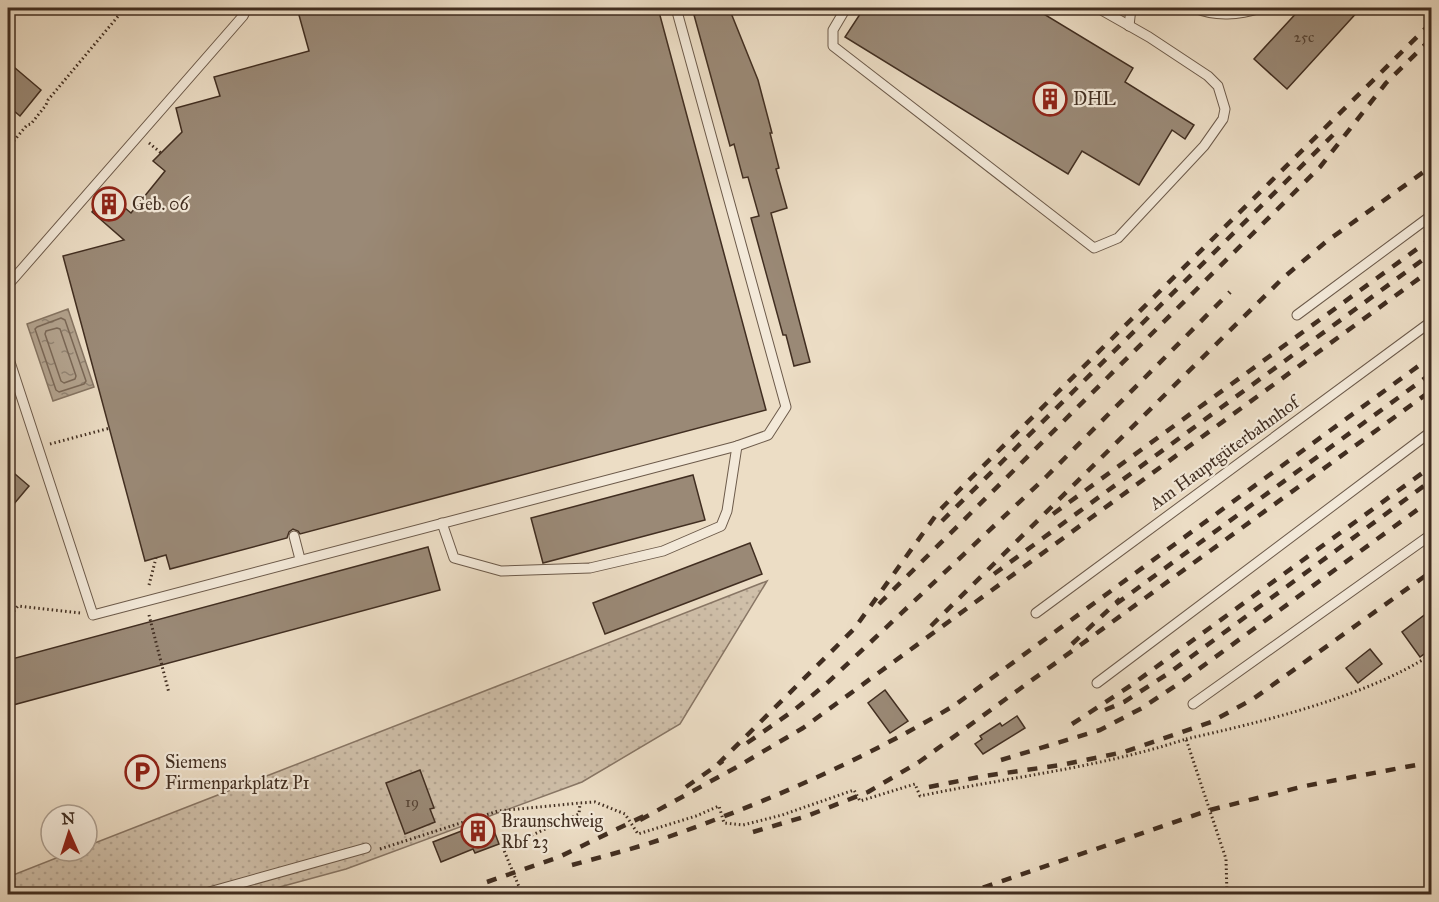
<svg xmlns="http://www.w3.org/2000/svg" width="1439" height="902" viewBox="0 0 1439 902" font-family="'IM FELL Great Primer',serif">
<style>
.grass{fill:url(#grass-dots);stroke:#887665;stroke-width:1.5}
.water{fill:url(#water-ripples);stroke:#857462;stroke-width:1.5}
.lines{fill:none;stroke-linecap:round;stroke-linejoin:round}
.shore{stroke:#7a6857;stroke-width:1.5}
.building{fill:#9a8976;stroke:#412e21;stroke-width:1.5}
.service-casing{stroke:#6c5a4a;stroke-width:11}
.path{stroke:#412e21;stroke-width:3;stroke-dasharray:1.5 3;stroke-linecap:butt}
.service{stroke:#f3e9d9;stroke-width:9}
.rail{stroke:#412e21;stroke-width:4.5;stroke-dasharray:10 10;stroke-linecap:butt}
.labels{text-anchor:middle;stroke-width:4.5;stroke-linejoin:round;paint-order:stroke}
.number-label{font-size:15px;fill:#574536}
.poi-label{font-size:18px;fill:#412e21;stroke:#f3e9d9;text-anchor:start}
.street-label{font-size:18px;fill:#412e21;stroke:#f3e9d9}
</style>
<defs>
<pattern id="grass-dots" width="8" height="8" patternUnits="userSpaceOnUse" patternTransform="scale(1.5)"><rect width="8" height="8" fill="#cfbfa9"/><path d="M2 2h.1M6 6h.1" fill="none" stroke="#b3a491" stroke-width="1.8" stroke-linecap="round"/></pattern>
<pattern id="water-ripples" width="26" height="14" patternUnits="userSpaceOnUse" patternTransform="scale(1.5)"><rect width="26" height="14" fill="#b2a28d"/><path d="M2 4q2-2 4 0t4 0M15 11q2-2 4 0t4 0" fill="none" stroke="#928473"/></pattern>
</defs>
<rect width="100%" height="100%" fill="#ecddc5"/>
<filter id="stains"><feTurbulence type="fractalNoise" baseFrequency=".00333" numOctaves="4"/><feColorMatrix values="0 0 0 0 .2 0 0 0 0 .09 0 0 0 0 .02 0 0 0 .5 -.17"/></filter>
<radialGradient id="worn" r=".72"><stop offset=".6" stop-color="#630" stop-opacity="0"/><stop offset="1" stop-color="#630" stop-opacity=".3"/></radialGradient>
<polygon class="grass" points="767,581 680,724 582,782 346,869 254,894 8,894 8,877 74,851 87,851 87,846"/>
<polygon class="water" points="68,309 94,387 53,401 27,324"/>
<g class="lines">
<g class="shore">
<polygon points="61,318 65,320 86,381 84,384 59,392 56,390 35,329 37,327"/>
<polygon points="57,328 60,329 76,376 75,379 64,383 61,381 45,334 46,331"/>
</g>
</g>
<g class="building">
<polygon points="297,8 658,8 766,410 300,534 298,531 293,529 289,532 287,538 170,569 166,555 145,561 63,256 124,240 92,212 107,193 131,213 165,171 153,161 182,132 176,108 220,96 214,77 309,51"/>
<polygon points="720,8 729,8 758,80 772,133 770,133 779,168 776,169 787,208 771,213 810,362 794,366 786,335 783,335 751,218 759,216 748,177 743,178 734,144 730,146 694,15"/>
<polygon points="864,8 1034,8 1133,68 1125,82 1194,125 1185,139 1172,130 1139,185 1082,151 1068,174 845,37"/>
<polygon points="1301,8 1361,8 1287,89 1254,59"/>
<polygon points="8,62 41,90 20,116 8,106"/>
<polygon points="8,468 29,486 8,511"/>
<polygon points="693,475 705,520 543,563 531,518"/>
<polygon points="750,543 762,574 605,634 593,603"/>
<polygon points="428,547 440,590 13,705 8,683 8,660"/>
<polygon points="1431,610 1431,649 1420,657 1402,632"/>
<polygon points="1370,649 1382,664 1358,683 1346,668"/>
<polygon points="885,690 908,721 890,733 868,703"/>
<polygon points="1017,716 1025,728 983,754 975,744 982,739 980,736 1000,723 1002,726"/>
<polygon points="420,770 434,808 430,809 435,822 405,834 386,783"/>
<polygon points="490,820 499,844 475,853 473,849 441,862 433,842"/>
</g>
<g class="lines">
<defs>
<g id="service">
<polyline points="846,8 833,30 833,46 1094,248 1118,238 1204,146 1223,119 1225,109 1218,86 1208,76 1149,37 1098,8"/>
<path d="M1195 8C1215 17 1240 15 1260 8"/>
<polyline points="1129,26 1131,8"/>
<polyline points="8,285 243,16 247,8"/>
<polyline points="1297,315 1432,215"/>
<polyline points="8,356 93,615 737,446 768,435 786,407 676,8"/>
<polyline points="442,523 454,558 501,571 590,568 663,551 721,526 727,511 737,446"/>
<polyline points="294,536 300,559"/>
<polyline points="1036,613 1432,321"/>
<polyline points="1097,683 1432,431"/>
<polyline points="1193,704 1432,534"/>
<polyline points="202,894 366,848"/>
</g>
</defs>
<use href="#service" class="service-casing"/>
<g class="path">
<polyline points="295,8 298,8"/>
<polyline points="149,143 161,153"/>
<polyline points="8,148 27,125 31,124 46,105 48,100 125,8"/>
<polyline points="50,444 110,428"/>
<polyline points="149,585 156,558"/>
<polyline points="149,615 169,693"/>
<polyline points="8,618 18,606 80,613"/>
<path d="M1186 739C1262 722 1366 697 1432 654"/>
<path d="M380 849 498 811 580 803 595 802 625 814 638 834 696 816 719 806 724 823 743 825 782 815 854 790 860 801 915 784 920 796C1009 777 1099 768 1186 739L1226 859 1227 894"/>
<polyline points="522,894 503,848 579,814 580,803"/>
</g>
<use href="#service" class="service"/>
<g class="rail">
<polyline points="1053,514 1432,238"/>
<polyline points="942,521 1333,135"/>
<polyline points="994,574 1432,253"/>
<polyline points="879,604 1320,167 1386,83 1432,38"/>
<polyline points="1116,604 1432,373"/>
<polyline points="931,626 1283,278 1327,241 1432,166"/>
<polyline points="1072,644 1120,599"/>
<polyline points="1105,710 1124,702 1169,673 1432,480"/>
<polyline points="1072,724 1130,686 1432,466"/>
<polyline points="747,743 793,711 825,685 1046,477 1230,292"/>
<polyline points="1001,760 1100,730 1142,708 1181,682 1432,499"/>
<polyline points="718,764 854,629 939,511 971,478 1432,22"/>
<polyline points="686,787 723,761"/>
<polyline points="929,787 984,776 1061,765 1124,752 1211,722 1253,699 1432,571"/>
<polyline points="640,820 735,768 803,728 1432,269"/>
<polyline points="753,832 807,816 868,792 919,762 1432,390"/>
<path d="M572 865C604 856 637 848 668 837 767 802 865 759 955 705L1432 356"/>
<polyline points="487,882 559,857 644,816"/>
<polyline points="964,894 1210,810 1305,786 1432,762"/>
</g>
</g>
<defs>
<symbol id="building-ring" viewBox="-11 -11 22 22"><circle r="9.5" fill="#f3e9d9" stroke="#8f2418" stroke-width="1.5"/><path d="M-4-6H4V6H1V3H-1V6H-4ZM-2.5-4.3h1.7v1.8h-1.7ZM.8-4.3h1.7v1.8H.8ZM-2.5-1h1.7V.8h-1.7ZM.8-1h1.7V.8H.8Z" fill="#8f2418"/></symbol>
<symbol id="parking-ring" viewBox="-11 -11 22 22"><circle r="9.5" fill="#f3e9d9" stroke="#8f2418" stroke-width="1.5"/><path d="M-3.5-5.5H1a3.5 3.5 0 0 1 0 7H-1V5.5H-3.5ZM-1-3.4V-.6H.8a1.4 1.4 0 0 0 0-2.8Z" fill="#8f2418"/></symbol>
</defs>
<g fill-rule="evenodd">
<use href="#building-ring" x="1031" y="80" width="38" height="38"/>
<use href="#building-ring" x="90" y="185" width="38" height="38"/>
<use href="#parking-ring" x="123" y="753" width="38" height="38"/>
<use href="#building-ring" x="459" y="812" width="38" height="38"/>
</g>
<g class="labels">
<g class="number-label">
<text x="1304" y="42">25c</text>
<text x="412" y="807">19</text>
</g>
<g class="poi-label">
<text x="1073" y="105">DHL</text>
<text x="132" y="210">Geb. 06</text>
<text x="165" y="768">Siemens<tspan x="165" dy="21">Firmenparkplatz P1</tspan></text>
<text x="501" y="827">Braunschweig<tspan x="501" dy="21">Rbf 23</tspan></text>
</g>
<g class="street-label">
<text transform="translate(1224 453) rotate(-36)" y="6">Am Hauptgüterbahnhof</text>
</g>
</g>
<rect width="1439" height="902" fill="none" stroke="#ecddc5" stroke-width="30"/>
<rect x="9" y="9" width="1421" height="884" fill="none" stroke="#412e21" stroke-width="3"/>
<rect x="15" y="15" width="1409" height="872" fill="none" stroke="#412e21" stroke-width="1.5"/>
<g transform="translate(69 833) rotate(357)"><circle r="28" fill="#f3e9d9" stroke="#ac9e8f" stroke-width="1.5"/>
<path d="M0-4.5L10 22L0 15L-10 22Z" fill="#8f2418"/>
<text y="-9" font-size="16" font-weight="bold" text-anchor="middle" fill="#412e21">N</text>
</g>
<rect width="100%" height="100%" filter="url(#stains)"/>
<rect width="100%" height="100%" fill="url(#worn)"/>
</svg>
